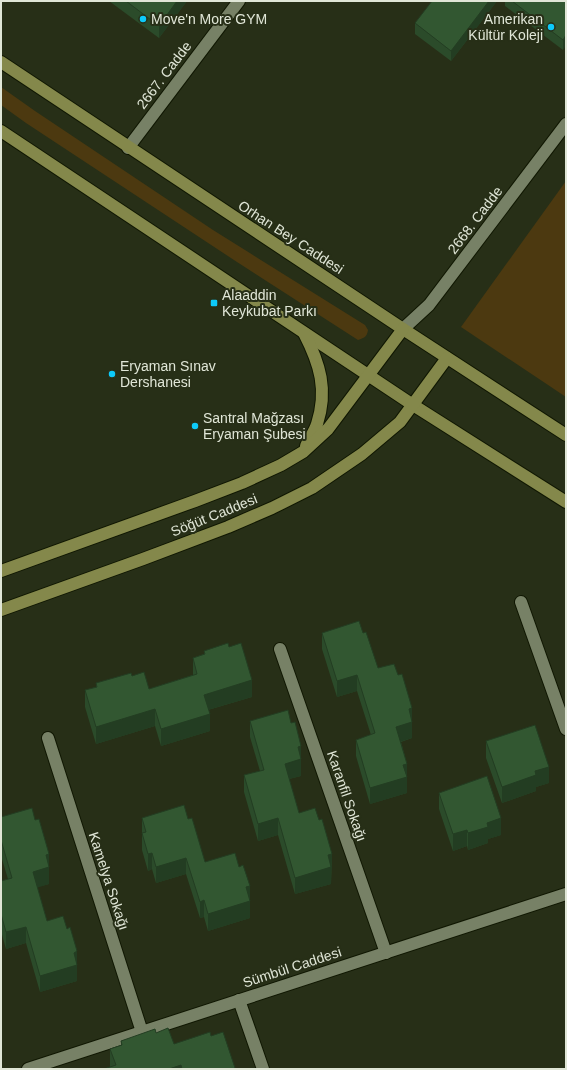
<svg xmlns="http://www.w3.org/2000/svg" width="567" height="1070" viewBox="0 0 567 1070" font-family="Helvetica,sans-serif">
<style>
.green{fill:#4c3910}
.lines{fill:none;stroke-linecap:round;stroke-linejoin:round}
.minor-casing{stroke:#101702;stroke-width:14}
.tertiary-casing{stroke:#101702;stroke-width:14}
.secondary-casing{stroke:#101702;stroke-width:14}
.minor{stroke:#778166;stroke-width:12}
.tertiary{stroke:#778166;stroke-width:12}
.secondary{stroke:#84884b;stroke-width:12}
.wall{fill:#2b4b2a}
.shaded-wall{fill:#233d22}
.building{fill:#325731;stroke:#233d22}
.poi-dot{fill:#0dcafa;stroke:#272f17;stroke-width:1.5}
.labels{text-anchor:middle;stroke-width:4;stroke-linejoin:round;paint-order:stroke}
.poi-label{font-size:14px;fill:#e0e6d7;stroke:#272f17;text-anchor:start}
.street-label{font-size:14px;fill:#e0e6d7;stroke:#272f17}
</style>
<rect width="100%" height="100%" fill="#272f17"/>
<g class="green">
<path d="M1 87 35 111 213 230 365 325 368 330C367 337 364 338 358 340L237 262 26 123 1 105Z"/>
<polygon points="566,181 566,397 461,327"/>
</g>
<g class="lines">
<defs>
<g id="minor">
<polyline points="128,148 239,1"/>
<polyline points="521,602 566,729"/>
<polyline points="280,649 386,953"/>
<polyline points="48,738 142,1032"/>
<polyline points="239,1000 263,1069"/>
</g>
<g id="tertiary">
<polyline points="403,329 429,305 566,124"/>
<polyline points="28,1069 566,894"/>
</g>
<g id="secondary">
<polyline points="1,62 403,329 566,435"/>
<polyline points="1,131 413,405 566,502"/>
<path d="M304 333C320 364 328 390 317 424 315 431 309 439 306 446"/>
<polyline points="1,571 195,501 242,483 281,465 303,452 328,429 403,329"/>
<polyline points="1,610 143,559 228,527 272,508 312,488 362,454 400,422 447,358"/>
</g>
</defs>
<use href="#minor" class="minor-casing"/>
<use href="#tertiary" class="tertiary-casing"/>
<use href="#secondary" class="secondary-casing"/>
<use href="#minor" class="minor"/>
<use href="#tertiary" class="tertiary"/>
<use href="#secondary" class="secondary"/>
</g>
<g class="wall">
<polygon points="109,1 187,1 159,38"/>
<polygon points="497,1 451,61 415,34 415,23"/>
<polygon points="505,1 566,1 563,50 505,6"/>
<polygon points="322,633 363,633 378,668 412,720 412,738 401,742 407,764 407,793 370,804 356,756 356,740 371,735 357,691 337,697 322,649"/>
<polygon points="229,647 252,697 208,710 210,731 161,746 155,726 96,744 85,707 85,690 96,687 96,683 132,676 149,689 193,675 193,658 204,654 204,651"/>
<polygon points="250,721 291,723 301,746 301,776 289,779 299,813 319,820 332,854 331,884 295,894 278,835 258,841 244,792 244,775 260,771 250,737"/>
<polygon points="486,741 549,783 536,787 536,791 502,803 486,758"/>
<polygon points="439,793 501,835 488,839 488,843 468,850 467,846 453,851 439,809"/>
<polygon points="1,817 35,820 49,854 49,884 37,887 47,921 77,951 77,981 40,992 26,943 6,949 1,931 1,881 8,879 1,856"/>
<polygon points="142,818 188,819 205,862 250,900 250,918 208,931 204,917 200,918 186,874 156,883 152,869 148,871 142,850"/>
<polygon points="156,1033 174,1044 211,1036 235,1069 104,1069 110,1067 110,1049 121,1045 121,1041"/>
</g>
<g class="shaded-wall">
<polygon points="177,1 187,1 159,38 159,26"/>
<polygon points="489,1 497,1 451,61 451,51"/>
<polygon points="566,35 566,46 563,50 563,40"/>
<polygon points="357,675 357,691 337,697 337,681"/>
<polygon points="252,680 252,697 204,711 204,695"/>
<polygon points="412,708 412,738 396,743 396,727 409,709"/>
<polygon points="155,709 155,726 96,744 96,727"/>
<polygon points="210,714 210,731 161,746 161,729"/>
<polygon points="301,746 301,776 285,780 285,764 298,747"/>
<polygon points="407,764 407,793 370,804 370,788 403,765"/>
<polygon points="549,767 549,783 536,787 536,791 502,803 502,787 535,771"/>
<polygon points="278,818 278,835 258,841 258,824"/>
<polygon points="501,818 501,835 488,839 488,843 468,850 468,833 487,823"/>
<polygon points="467,830 467,846 453,851 453,834"/>
<polygon points="152,853 152,869 148,871 148,854"/>
<polygon points="49,854 49,884 33,889 33,872 46,855"/>
<polygon points="332,854 331,884 295,894 295,878 328,855"/>
<polygon points="186,858 186,874 156,883 156,867"/>
<polygon points="250,886 250,918 208,931 208,914 246,887"/>
<polygon points="204,900 204,917 200,918 200,902"/>
<polygon points="26,927 26,943 6,949 6,932"/>
<polygon points="77,951 77,981 40,992 40,976 74,953"/>
<polygon points="181,1065 181,1069 169,1069"/>
</g>
<g class="building">
<polygon points="126,1 177,1 159,26"/>
<polygon points="432,1 489,1 451,51 415,23"/>
<polygon points="512,1 566,1 566,35 563,40"/>
<polygon points="359,621 363,633 366,632 378,668 394,664 398,675 402,674 412,708 409,709 412,722 396,727 407,764 403,765 407,777 370,788 356,740 375,733 357,675 337,681 322,633"/>
<polygon points="228,643 229,647 241,643 252,680 204,695 210,714 161,729 155,709 96,727 85,690 97,687 96,683 131,673 132,676 144,672 149,689 197,674 193,658 205,654 204,651"/>
<polygon points="288,710 291,723 295,722 301,746 298,747 301,759 285,764 299,813 315,808 319,820 322,819 332,854 328,855 331,867 295,878 278,818 258,824 244,775 264,770 250,721"/>
<polygon points="535,725 549,767 535,771 536,775 502,787 486,741"/>
<polygon points="487,776 501,818 487,823 488,827 468,833 467,830 453,834 439,793"/>
<polygon points="184,805 188,819 192,818 205,862 235,853 239,867 243,865 250,886 246,887 250,901 208,914 204,900 200,902 186,858 156,867 152,853 148,854 142,833 146,832 142,818"/>
<polygon points="32,808 35,820 39,819 49,854 46,855 49,867 33,872 47,921 63,916 67,929 70,927 77,951 74,953 77,965 40,976 26,927 6,932 1,914 1,881 12,878 1,840 1,817"/>
<polygon points="168,1028 174,1044 210,1032 211,1036 223,1032 235,1068 232,1069 182,1069 181,1065 169,1069 104,1069 116,1065 110,1049 122,1045 121,1041 155,1029 156,1033"/>
</g>
<g class="poi-dot">
<circle cx="143" cy="19" r="4"/>
<circle cx="551" cy="27" r="4"/>
<rect x="210" y="299" width="8" height="8" rx="2"/>
<circle cx="112" cy="374" r="4"/>
<circle cx="195" cy="426" r="4"/>
</g>
<g class="labels">
<g class="poi-label">
<text x="151" y="24">Move'n More GYM</text>
<text x="543" y="24" text-anchor="end">Amerikan<tspan x="543" dy="16">Kültür Koleji</tspan></text>
<text x="222" y="300">Alaaddin<tspan x="222" dy="16">Keykubat Parkı</tspan></text>
<text x="120" y="371">Eryaman Sınav<tspan x="120" dy="16">Dershanesi</tspan></text>
<text x="203" y="423">Santral Mağzası<tspan x="203" dy="16">Eryaman Şubesi</tspan></text>
</g>
<g class="street-label">
<text transform="translate(164 75) rotate(-53)" y="5">2667. Cadde</text>
<text transform="translate(475 220) rotate(-53)" y="5">2668. Cadde</text>
<text transform="translate(291 237) rotate(33)" y="5">Orhan Bey Caddesi</text>
<text transform="translate(214 515) rotate(-22)" y="5">Söğüt Caddesi</text>
<text transform="translate(347 796) rotate(71)" y="5">Karanfil Sokağı</text>
<text transform="translate(109 881) rotate(72)" y="5">Kamelya Sokağı</text>
<text transform="translate(292 967) rotate(-18)" y="5">Sümbül Caddesi</text>
</g>
</g>
<rect width="567" height="1070" fill="none" stroke="#e0e6d7" stroke-width="4"/>
</svg>
